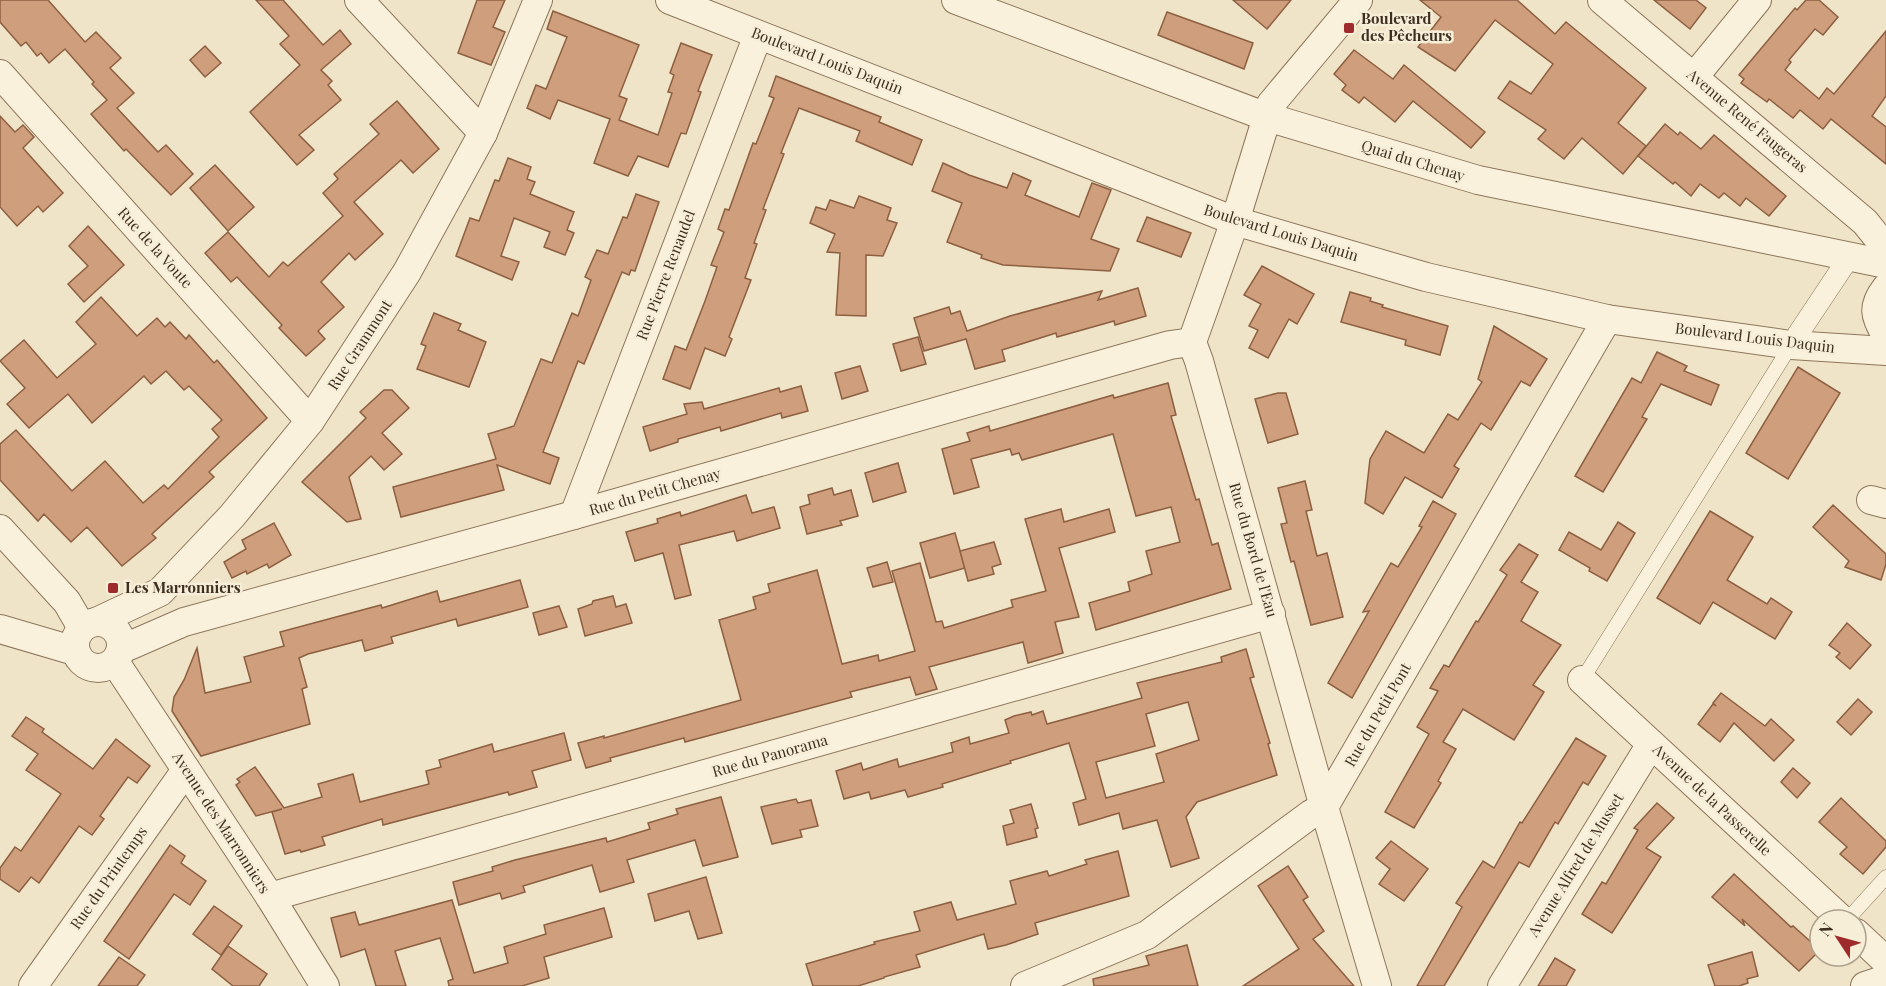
<svg xmlns="http://www.w3.org/2000/svg" width="1886" height="986" viewBox="0 0 1886 986" font-family="'Playfair Display',serif">
<style>
.building{fill:#cf9f7d;stroke:#8d5f41;stroke-width:1.5;fill-rule:evenodd}
.lines{fill:none;stroke-linecap:round;stroke-linejoin:round}
.service-casing{stroke:#8d765c;stroke-width:15}
.pedestrian-casing{stroke:#8d765c;stroke-width:22}
.minor-casing{stroke:#8d765c;stroke-width:30}
.service{stroke:#faf1dc;stroke-width:14}
.pedestrian{stroke:#faf1dc;stroke-width:21}
.minor{stroke:#faf1dc;stroke-width:28}
.poi-dot{fill:#9e2a2b;stroke:#f7eed8;stroke-width:2}
.labels{text-anchor:middle;stroke-width:5;stroke-linejoin:round;paint-order:stroke}
.poi-label{font-size:15px;font-weight:bold;fill:#3d2e20;stroke:#f7eed8;text-anchor:start}
.street-label{font-size:15px;fill:#3d2e20;stroke:#f7eed8}
</style>
<rect width="100%" height="100%" fill="#f0e4c8"/>
<g class="building">
<polygon points="0,0 48,0 85,42 96,32 121,58 110,68 134,93 117,108 158,152 166,145 193,174 171,195 126,149 124,151 91,114 107,100 92,84 94,82 65,49 49,63 41,53 37,56 26,42 21,46 0,22"/>
<polygon points="256,0 283,0 323,45 340,30 351,44 321,70 332,81 328,85 341,100 299,135 314,150 297,165 250,112 300,65 280,44 289,36"/>
<polygon points="477,0 505,0 493,27 505,32 491,65 458,53"/>
<polygon points="1233,0 1291,0 1267,29"/>
<polygon points="1420,0 1517,0 1555,34 1566,22 1646,88 1618,123 1646,146 1623,174 1582,138 1564,159 1538,139 1546,130 1498,98 1510,81 1531,94 1553,64 1495,20 1455,71 1418,47 1441,17"/>
<polygon points="1654,0 1696,0 1706,8 1690,29"/>
<polygon points="1806,0 1819,0 1838,17 1823,35 1815,29 1789,60 1791,62 1785,70 1819,99 1827,88 1834,94 1886,31 1886,96 1872,116 1886,127 1886,164 1831,119 1823,129 1800,110 1793,118 1769,99 1767,102 1741,83 1744,79 1739,75 1795,8 1797,10"/>
<polygon points="553,11 639,45 619,96 627,99 619,120 658,135 672,93 668,92 674,75 670,73 681,43 712,55 698,91 701,92 686,134 681,133 668,167 638,156 628,176 594,163 610,119 558,100 550,119 527,108 536,85 546,89 567,37 547,29"/>
<polygon points="1167,12 1253,43 1244,69 1158,35"/>
<polygon points="205,46 221,63 205,77 190,60"/>
<polygon points="1354,50 1393,79 1404,65 1485,132 1471,148 1413,101 1395,122 1364,97 1359,103 1342,90 1346,85 1334,74"/>
<polygon points="776,76 881,117 879,122 922,140 912,165 856,141 860,131 799,108 781,153 784,154 763,209 766,210 754,243 757,244 745,278 751,280 729,337 732,339 725,356 705,348 690,389 663,379 675,346 686,350 705,301 717,267 711,265 724,232 718,229 725,209 729,210 753,143 756,144 774,98 769,96"/>
<polygon points="397,101 439,149 413,173 401,160 354,202 383,234 355,260 349,253 321,282 344,307 318,331 325,339 306,356 279,328 282,325 237,277 231,282 205,253 228,232 269,277 283,262 288,266 343,216 323,193 338,179 334,174 379,134 370,124"/>
<polygon points="0,116 15,132 23,125 34,137 23,148 63,193 43,212 38,206 17,226 0,207"/>
<polygon points="1665,124 1678,135 1680,132 1701,149 1714,135 1786,196 1769,216 1746,198 1740,206 1724,193 1719,198 1700,184 1691,196 1675,182 1673,184 1638,156"/>
<polygon points="508,158 531,167 527,179 535,182 530,194 574,212 567,230 574,233 565,255 544,247 550,232 514,218 501,256 519,262 512,280 456,256 470,218 479,221 495,180 499,181"/>
<polygon points="943,163 969,175 1007,188 1013,173 1031,181 1025,195 1079,217 1092,183 1111,190 1091,239 1119,249 1110,271 1003,265 981,258 982,255 947,242 962,203 932,191"/>
<polygon points="215,165 254,207 228,231 190,188"/>
<polygon points="636,194 659,202 635,271 631,270 629,275 622,272 584,364 578,361 543,452 559,458 550,484 497,465 504,490 401,517 393,487 496,459 488,434 514,426 541,359 552,363 572,313 578,316 591,280 585,277 597,250 608,254 623,217 627,218"/>
<polygon points="859,196 891,208 887,220 897,223 883,256 866,255 866,316 836,315 840,253 827,252 835,234 810,223 816,207 826,210 830,200 854,208"/>
<polygon points="1147,217 1191,233 1181,257 1137,241"/>
<polygon points="88,226 124,265 84,302 68,284 88,266 69,246"/>
<polygon points="1262,266 1314,294 1297,324 1289,319 1268,358 1249,348 1258,330 1249,326 1261,304 1244,295"/>
<polygon points="1138,288 1146,316 1115,325 1114,321 1057,337 1056,333 1002,350 1005,361 975,369 966,339 924,351 914,318 949,307 951,314 960,311 967,331 1010,316 1102,291 1098,300"/>
<polygon points="1350,292 1371,298 1370,301 1383,305 1382,307 1448,326 1440,355 1405,345 1406,340 1341,322"/>
<polygon points="101,297 137,336 157,318 165,327 170,322 186,339 189,335 214,363 217,360 267,418 209,472 214,477 152,534 156,538 122,566 87,527 71,542 44,514 38,521 0,480 0,444 16,430 72,491 105,461 143,503 164,485 168,489 219,437 212,429 222,420 189,386 184,390 166,371 151,384 144,376 92,423 68,394 29,428 7,404 25,388 0,361 24,340 57,378 96,344 76,322"/>
<polygon points="434,313 461,324 458,330 486,342 469,387 417,369 426,346 421,344"/>
<polygon points="1494,326 1547,359 1530,386 1521,381 1491,430 1481,423 1454,466 1459,469 1442,498 1405,477 1383,514 1365,503 1370,459 1386,431 1424,453 1448,414 1458,420 1482,382 1478,379"/>
<polygon points="918,337 926,364 901,371 893,344"/>
<polygon points="1657,352 1687,366 1684,371 1719,385 1711,405 1661,384 1642,417 1647,419 1603,492 1575,476 1632,378 1641,383"/>
<polygon points="860,366 868,391 842,399 835,373"/>
<polygon points="1798,367 1840,393 1788,479 1746,453"/>
<polygon points="1168,383 1176,415 1171,416 1196,500 1199,499 1212,545 1218,543 1231,589 1096,630 1089,603 1130,591 1128,582 1152,574 1146,551 1180,542 1171,507 1136,516 1113,434 1022,460 1019,453 1012,455 1010,449 971,459 979,487 954,494 942,449 970,441 967,433 989,426 990,431 1113,395 1114,398"/>
<polygon points="801,386 808,411 782,418 781,413 721,431 720,427 678,439 678,442 650,451 643,427 687,414 684,404 702,402 704,409 779,388 780,392"/>
<polygon points="384,390 392,390 409,408 382,433 402,454 384,470 371,456 349,477 361,519 347,522 302,482 366,418 360,412"/>
<polygon points="1278,393 1286,393 1298,434 1268,443 1255,399"/>
<polygon points="898,463 906,492 873,502 865,473"/>
<polygon points="1305,481 1312,510 1306,511 1317,556 1327,553 1343,617 1311,625 1294,561 1291,562 1281,524 1287,523 1278,488"/>
<polygon points="832,488 834,495 851,490 858,516 840,521 842,525 807,534 800,507 810,504 808,495"/>
<polygon points="746,495 752,513 774,507 780,528 737,541 734,531 679,545 691,595 675,599 663,553 635,561 626,532 658,523 657,519 680,512 681,516"/>
<polygon points="1433,501 1456,514 1352,698 1328,683 1369,611 1363,612 1391,563 1398,567 1422,527 1419,526"/>
<polygon points="1833,505 1886,554 1886,564 1881,580 1845,567 1849,561 1813,527"/>
<polygon points="1061,509 1064,522 1109,509 1115,532 1059,548 1079,617 1055,622 1063,653 1028,663 1023,642 929,667 937,689 916,695 910,677 850,692 852,697 685,742 684,738 610,758 611,761 586,768 578,743 604,736 604,738 741,700 719,620 756,609 753,597 770,592 768,584 817,570 842,664 878,655 879,661 915,651 892,571 920,563 936,622 942,621 944,628 1013,607 1011,600 1046,591 1025,519"/>
<polygon points="1710,511 1753,537 1727,580 1767,604 1771,598 1792,612 1775,639 1713,602 1700,624 1657,598"/>
<polygon points="1618,522 1635,533 1607,581 1589,571 1590,568 1559,550 1569,532 1601,550"/>
<polygon points="274,523 291,555 269,568 267,564 247,574 246,571 232,578 224,562 246,549 242,540"/>
<polygon points="955,533 965,568 930,578 920,543"/>
<polygon points="994,542 1001,564 992,567 994,574 968,581 960,551"/>
<polygon points="1519,544 1538,555 1521,582 1538,592 1521,621 1561,645 1533,685 1544,692 1514,740 1463,709 1443,742 1456,749 1438,781 1441,783 1414,828 1385,812 1429,734 1417,727 1438,691 1430,688 1444,665 1449,667 1476,621 1478,622 1507,575 1500,570"/>
<polygon points="887,562 893,582 873,587 867,568"/>
<polygon points="520,580 528,607 458,626 456,619 391,637 393,643 365,651 362,640 308,654 299,658 307,687 302,689 310,724 201,756 172,711 174,697 184,680 197,648 205,693 251,682 244,657 284,646 280,632 381,605 382,608 437,591 440,602"/>
<polygon points="613,596 616,607 626,604 632,623 585,636 578,609 592,604 593,601"/>
<polygon points="559,606 567,627 539,635 533,613"/>
<polygon points="1847,623 1871,645 1850,669 1836,657 1840,653 1829,645"/>
<path d="M1246 649 1254 677 1250 678 1270 743 1268 744 1277 775 1197 802 1186 817 1199 858 1171 867 1157 820 1123 829 1119 813 1079 825 1073 803 1086 799 1069 743 1010 761 1011 763 942 784 943 787 908 797 905 790 871 799 869 792 844 799 836 771 861 763 863 770 897 759 899 767 953 752 951 743 969 737 970 744 1009 733 1005 720 1014 716 1031 712 1032 715 1043 711 1047 724 1142 698 1137 683 1222 662 1221 657ZM1188 702 1199 740 1156 754 1164 782 1106 798 1096 762 1155 746 1146 714Z"/>
<polygon points="1721,693 1765,726 1771,719 1794,740 1774,761 1734,723 1720,742 1698,724 1713,704 1716,706 1713,703"/>
<polygon points="1858,699 1872,712 1851,735 1837,722"/>
<polygon points="26,717 44,729 42,732 93,769 116,739 150,766 137,783 128,777 100,816 104,819 92,835 79,826 39,883 31,877 19,892 0,879 0,868 15,847 21,851 61,794 26,770 38,754 12,736"/>
<polygon points="564,733 571,760 532,771 537,787 509,795 508,792 383,825 382,819 322,837 325,845 301,852 300,850 285,854 272,812 282,809 256,816 236,785 240,782 237,779 255,767 284,808 322,797 318,784 353,774 360,802 429,784 426,771 441,767 439,760 492,744 494,752"/>
<polygon points="1576,738 1606,756 1588,785 1583,782 1558,824 1555,822 1529,867 1519,862 1444,986 1417,986 1462,907 1456,903 1483,861 1494,868 1520,822 1522,823"/>
<polygon points="1793,768 1810,783 1797,798 1781,782"/>
<polygon points="721,797 738,857 703,866 695,840 627,860 634,882 600,892 592,865 523,886 525,892 502,899 500,893 459,905 453,882 493,871 492,867 515,860 606,838 607,842 650,829 648,823 678,814 676,809"/>
<polygon points="1841,798 1886,841 1886,847 1863,874 1840,854 1847,847 1819,822"/>
<polygon points="796,799 798,803 811,800 818,826 800,830 802,837 772,844 761,807"/>
<polygon points="1657,803 1674,818 1646,848 1661,857 1612,933 1582,914 1602,882 1606,884 1638,830 1634,828"/>
<polygon points="1031,804 1038,828 1035,829 1037,837 1007,845 1003,826 1014,823 1010,810"/>
<polygon points="1391,841 1428,869 1404,901 1379,884 1390,869 1376,858"/>
<polygon points="170,845 185,856 181,863 206,881 190,905 174,894 129,959 104,941"/>
<polygon points="1118,851 1129,896 1035,923 1038,934 1006,945 988,949 984,934 916,955 920,967 884,977 884,978 858,986 813,986 806,964 875,944 874,942 920,931 914,912 951,902 957,920 1016,904 1010,881 1047,871 1049,876 1087,864 1085,860"/>
<polygon points="1288,866 1308,897 1303,900 1324,931 1313,939 1354,986 1243,986 1299,949 1258,886"/>
<polygon points="1734,874 1791,927 1793,926 1820,950 1799,971 1742,919 1745,926 1712,897"/>
<polygon points="706,877 722,933 698,939 689,911 655,921 648,894"/>
<polygon points="452,900 474,973 508,963 504,947 546,934 544,925 604,908 612,937 544,957 549,978 522,986 449,986 448,981 453,979 440,938 395,951 406,986 376,986 365,949 341,957 331,918 355,912 359,925"/>
<polygon points="214,906 242,926 221,955 193,934"/>
<polygon points="1187,945 1198,986 1094,986 1093,979 1149,965 1146,956"/>
<polygon points="228,946 267,974 259,986 233,986 212,969"/>
<polygon points="1752,952 1758,976 1747,979 1748,983 1739,986 1715,986 1708,965"/>
<polygon points="119,957 145,975 137,986 98,986"/>
<polygon points="1555,958 1575,970 1566,986 1538,986"/>
</g>
<g class="lines">
<defs>
<g id="service">
<polyline points="1582,680 1791,345"/>
<polyline points="1847,920 1886,877"/>
</g>
<polyline id="pedestrian" points="1798,334 1850,256"/>
<g id="minor">
<polyline points="359,0 483,133"/>
<polyline points="670,0 1235,221 1426,277 1607,319 1791,345 1886,351"/>
<polyline points="956,0 1267,117 1478,180 1886,264"/>
<polyline points="1358,0 1271,104 1235,221 1192,342 1199,361 1324,807 1377,986"/>
<polyline points="1602,0 1865,222 1886,248"/>
<polyline points="0,74 310,421"/>
<polyline points="1694,77 1757,0"/>
<path d="M1886 288C1872 306 1874 316 1886 335"/>
<polyline points="1871,500 1886,504"/>
<polyline points="574,515 758,35"/>
<polyline points="0,529 67,602 82,628"/>
<circle cx="98" cy="645" r="23"/>
<polyline points="96,622 160,592 232,516 310,421 407,272 483,133 538,0"/>
<polyline points="0,629 75,651"/>
<polyline points="122,649 184,622 574,515 1170,345 1192,342"/>
<polyline points="115,662 270,897 325,986"/>
<polyline points="1582,680 1842,920"/>
<polyline points="270,897 1271,614"/>
<polyline points="1856,933 1886,961"/>
<polyline points="33,986 186,770"/>
<polyline points="1025,986 1147,935 1311,814 1324,807 1607,319"/>
<polyline points="1502,986 1651,744"/>
<polyline points="1865,986 1886,979"/>
</g>
</defs>
<use href="#service" class="service-casing"/>
<use href="#pedestrian" class="pedestrian-casing"/>
<use href="#minor" class="minor-casing"/>
<use href="#service" class="service"/>
<use href="#pedestrian" class="pedestrian"/>
<use href="#minor" class="minor"/>
</g>
<g class="poi-dot">
<rect x="1343" y="22" width="12" height="12" rx="3"/>
<rect x="107" y="582" width="12" height="12" rx="3"/>
</g>
<g class="labels">
<g class="poi-label">
<text x="1361" y="24">Boulevard<tspan x="1361" dy="17">des Pêcheurs</tspan></text>
<text x="125" y="593">Les Marronniers</text>
</g>
<g class="street-label">
<text transform="translate(827 61) rotate(21)" y="5">Boulevard Louis Daquin</text>
<text transform="translate(1747 121) rotate(40)" y="5">Avenue René Faugeras</text>
<text transform="translate(1413 161) rotate(17)" y="5">Quai du Chenay</text>
<text transform="translate(1281 233) rotate(17)" y="5">Boulevard Louis Daquin</text>
<text transform="translate(155 248) rotate(48)" y="5">Rue de la Voute</text>
<text transform="translate(666 275) rotate(-69)" y="5">Rue Pierre Renaudel</text>
<text transform="translate(1755 338) rotate(7)" y="5">Boulevard Louis Daquin</text>
<text transform="translate(360 345) rotate(-57)" y="5">Rue Grammont</text>
<text transform="translate(655 492) rotate(-16)" y="5">Rue du Petit Chenay</text>
<text transform="translate(1253 550) rotate(74)" y="5">Rue du Bord de l'Eau</text>
<text transform="translate(1378 715) rotate(-60)" y="5">Rue du Petit Pont</text>
<text transform="translate(770 756) rotate(-16)" y="5">Rue du Panorama</text>
<text transform="translate(1712 800) rotate(43)" y="5">Avenue de la Passerelle</text>
<text transform="translate(221 823) rotate(57)" y="5">Avenue des Marronniers</text>
<text transform="translate(1576 865) rotate(-58)" y="5">Avenue Alfred de Musset</text>
<text transform="translate(109 878) rotate(-55)" y="5">Rue du Printemps</text>
</g>
</g>
<g transform="translate(1838 938) rotate(306)"><circle r="28" fill="#f7eed8" stroke="#ada18e" stroke-width="1.5"/>
<path d="M0-4.5L10 22L0 15L-10 22Z" fill="#9e2a2b"/>
<text y="-9" font-size="16" font-weight="bold" text-anchor="middle" fill="#3d2e20">N</text>
</g>
</svg>
